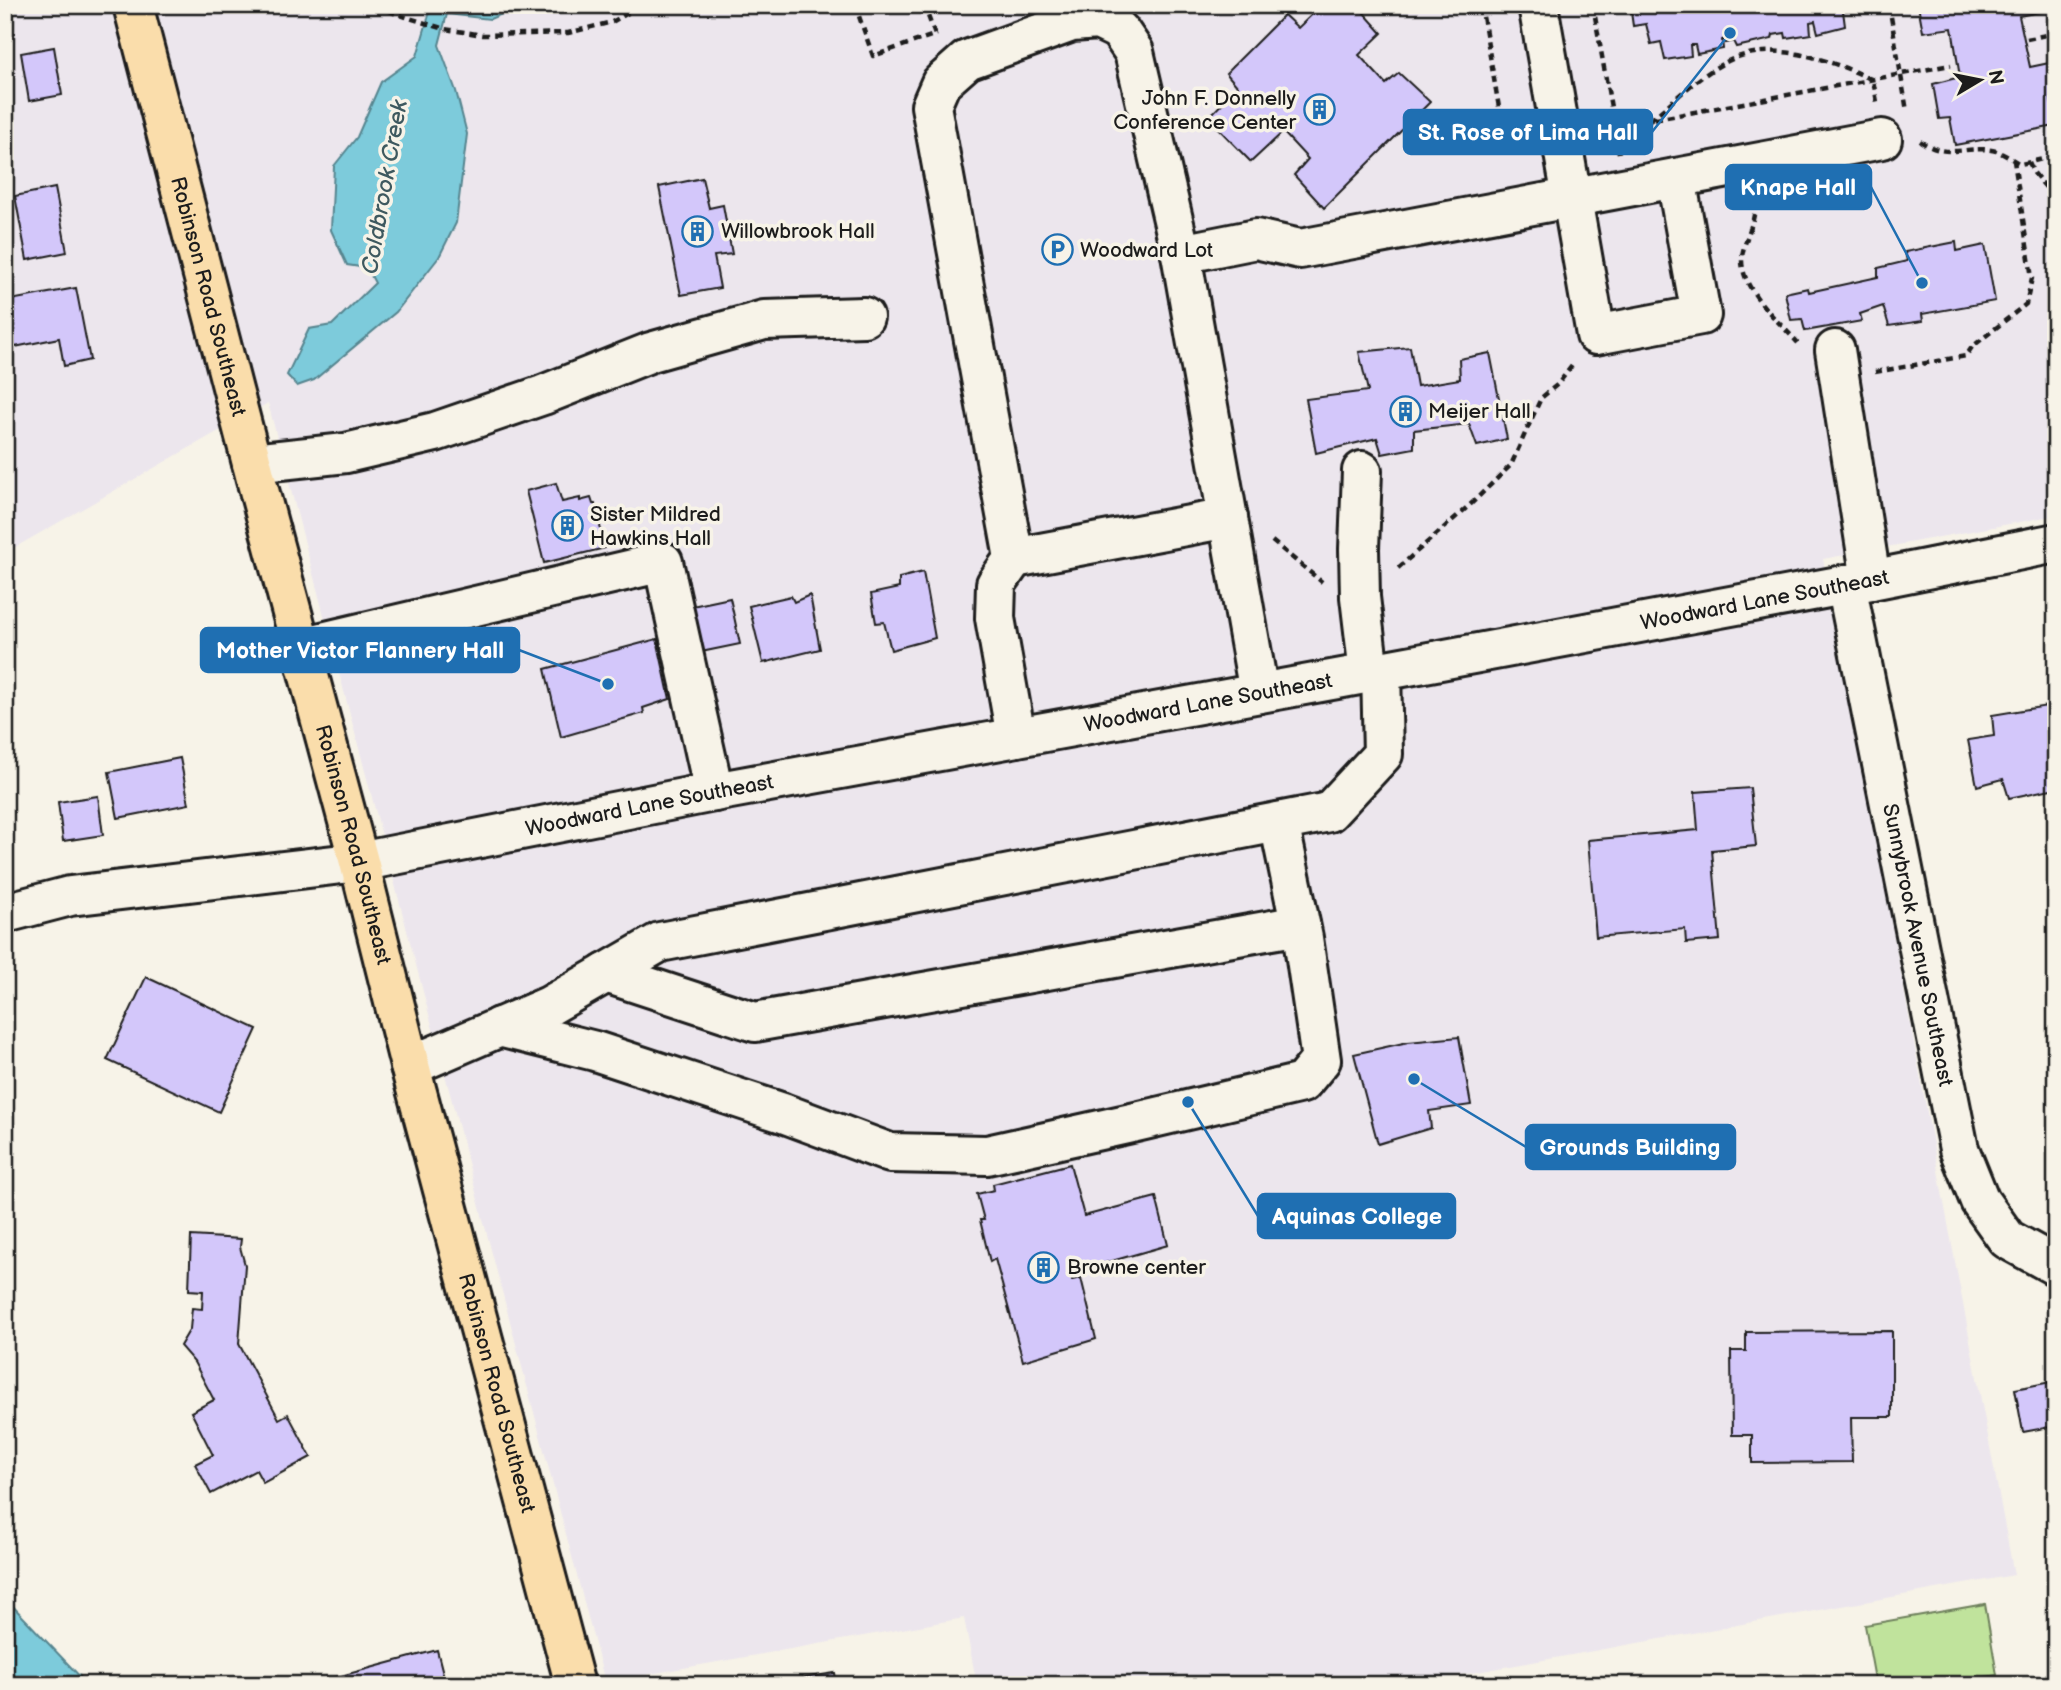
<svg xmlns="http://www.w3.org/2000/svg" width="2061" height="1690" viewBox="0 0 2061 1690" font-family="'Balsamiq Sans',sans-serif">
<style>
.built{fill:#ece6ed}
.green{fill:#c0e39c;stroke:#6e805c;stroke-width:2}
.water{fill:#7dcbdb;stroke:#56858f;stroke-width:2}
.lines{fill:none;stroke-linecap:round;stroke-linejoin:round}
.stream{stroke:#56858f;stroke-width:10}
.building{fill:#d3c7fa;stroke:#1c1c1c;stroke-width:2}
.minor-casing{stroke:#1c1c1c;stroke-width:44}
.major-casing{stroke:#1c1c1c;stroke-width:44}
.path{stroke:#1c1c1c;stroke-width:4.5;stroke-dasharray:7 5;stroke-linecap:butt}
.minor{stroke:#f7f3e8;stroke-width:38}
.major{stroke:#faddab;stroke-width:38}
.labels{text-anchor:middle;stroke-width:7;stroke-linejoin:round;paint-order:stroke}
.poi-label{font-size:21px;fill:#1c1c1c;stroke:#f7f3e8;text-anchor:start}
.street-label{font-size:21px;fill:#1c1c1c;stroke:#f7f3e8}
.water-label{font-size:23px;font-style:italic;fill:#3e595f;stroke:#f7f3e8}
.leader{fill:none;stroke:#1f6fb2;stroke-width:2.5}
.callout-dot{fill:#1f6fb2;stroke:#f7f3e8;stroke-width:2.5}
.callout{fill:#1f6fb2;stroke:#1f6fb2;stroke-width:2.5}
.callout-label{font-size:23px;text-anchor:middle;font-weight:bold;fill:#fff}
</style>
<rect width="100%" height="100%" fill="#f7f3e8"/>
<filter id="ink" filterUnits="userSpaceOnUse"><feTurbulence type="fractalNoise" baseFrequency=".0143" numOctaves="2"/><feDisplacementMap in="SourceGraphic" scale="14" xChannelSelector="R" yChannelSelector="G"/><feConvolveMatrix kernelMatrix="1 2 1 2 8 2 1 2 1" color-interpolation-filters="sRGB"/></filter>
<g filter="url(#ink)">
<polygon class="built" points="5,5 2056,5 2056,515 1823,559 2014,1575 1405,1685 977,1685 964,1618 605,1682 268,403 5,553"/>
<polygon class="green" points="1985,1604 1997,1675 1937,1685 1876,1685 1865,1625"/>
<g class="water">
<polygon points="430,5 524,5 490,19 447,14 439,45 456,91 467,134 456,223 439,257 396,312 314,380 297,386 287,375 309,329 332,325 375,283 367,268 347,265 331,230 334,166 357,137 381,82 417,56 431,8"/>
<polygon points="5,1598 88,1685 5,1685"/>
</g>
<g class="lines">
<polyline class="stream" points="5,553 7,552"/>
</g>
<g class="building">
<polygon points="1322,5 1357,5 1382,33 1359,55 1386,84 1399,73 1430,102 1324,208 1294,175 1308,159 1283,132 1251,162 1208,118 1238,87 1226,73 1284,15 1298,28"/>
<polygon points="1630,5 1852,5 1852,8 1843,11 1845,26 1818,33 1815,21 1810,22 1811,34 1786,38 1785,33 1773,35 1772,39 1736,47 1733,41 1725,43 1724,39 1722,40 1723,49 1697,54 1695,45 1690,45 1691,56 1665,60 1661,42 1651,44 1646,24 1633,26"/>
<polygon points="1918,5 2044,5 2045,11 2019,16 2030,67 2054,62 2056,97 2051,99 2055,126 1955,145 1950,118 1939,119 1933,84 1960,77 1952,28 1923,32"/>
<polygon points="54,47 62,95 29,101 21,53"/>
<polygon points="702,178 709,208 723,205 732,254 714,256 720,288 681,295 659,187"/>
<polygon points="55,188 67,252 27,260 15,196"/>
<polygon points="1956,242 1957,251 1985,245 1995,301 1922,314 1923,321 1889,326 1883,306 1860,314 1862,321 1805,331 1802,319 1791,320 1785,293 1808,288 1809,292 1878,277 1878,268 1907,261 1905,252"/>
<polygon points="76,288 90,360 64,366 59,338 5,349 5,301"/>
<polygon points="1410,347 1417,386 1460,379 1459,359 1490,353 1507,439 1477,446 1469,424 1414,430 1414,448 1382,454 1377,438 1316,453 1306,399 1368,391 1359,352"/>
<polygon points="556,483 562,502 580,498 580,501 591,498 593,504 595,504 605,548 544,563 526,491"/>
<polygon points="923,572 935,638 891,650 884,622 876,623 871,594 899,588 899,578"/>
<polygon points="810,595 820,649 763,663 749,606 791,596 794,602"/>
<polygon points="730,598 740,644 701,652 692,606"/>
<polygon points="657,639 670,699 643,708 644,713 561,737 545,669"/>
<polygon points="2047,706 2056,727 2056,788 2009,798 2003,779 1977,786 1968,740 1994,736 1992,715"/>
<polygon points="180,758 189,804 118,818 109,772"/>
<polygon points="1750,788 1756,846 1712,850 1720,940 1686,943 1685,929 1596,937 1588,840 1698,830 1695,792"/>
<polygon points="98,796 103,835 63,841 58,802"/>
<polygon points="146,977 257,1029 219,1112 107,1060"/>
<polygon points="1459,1037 1471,1105 1429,1111 1431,1128 1378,1144 1354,1054 1408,1042"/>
<polygon points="1070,1164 1084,1216 1156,1197 1168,1245 1070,1273 1072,1280 1081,1278 1096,1339 1023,1361 995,1259 990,1262 980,1220 984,1220 977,1194 994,1190 993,1184"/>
<polygon points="191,1236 241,1239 240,1247 245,1265 239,1344 279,1419 288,1414 311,1457 263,1483 256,1470 211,1494 195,1464 213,1455 191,1412 214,1400 194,1362 180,1346 190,1329 192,1308 202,1309 203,1291 189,1290"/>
<polygon points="1892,1331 1892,1417 1851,1417 1852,1462 1752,1463 1752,1435 1732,1435 1731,1351 1746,1351 1746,1332"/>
<polygon points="2056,1381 2056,1426 2023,1432 2015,1389"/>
<polygon points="437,1650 446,1685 327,1685 326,1680"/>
<polygon points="835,1673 837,1685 791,1685 790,1680"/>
</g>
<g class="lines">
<defs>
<g id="minor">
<polyline points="1538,5 1596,335 1701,315 1676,178"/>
<polyline points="1181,254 1256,239 1300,249 1882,139"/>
<polyline points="1835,350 1871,580"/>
<polyline points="252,463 346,453 435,432 543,395 651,352 764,320 864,317"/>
<polyline points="1362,471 1359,549 1360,597 1369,673"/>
<polyline points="1014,558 1228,518"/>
<path id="s1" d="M1846 584 1959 1149 1980 1201 2007 1239 2056 1266"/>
<polyline points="301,647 663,562 714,792"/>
<polyline points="1016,737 995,618 996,584 1014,558 931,106 941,83 967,60 1072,22 1098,20 1119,30 1134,52 1181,254 1259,693"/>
<path id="s2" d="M5 913 70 896 359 862 714 792 1381 671 1871 580 2056 543"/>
<polyline points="606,973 755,1022 1300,925"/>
<polyline points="499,1027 595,1051 783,1113 890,1153 987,1155 1136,1122 1302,1083 1321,1060 1303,938 1279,822"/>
<polyline points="410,1066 549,1006 660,942 1329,812 1383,754 1381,671"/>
</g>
<g id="major">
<path id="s3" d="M133 5 256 479 359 862 410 1066 575 1685"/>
</g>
</defs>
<use href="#minor" class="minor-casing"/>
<use href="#major" class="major-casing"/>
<g class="path">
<polyline points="378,5 394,13 425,23 445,29 483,35 568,33 612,22 642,5"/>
<polyline points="855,5 873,56 937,34"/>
<polyline points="924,5 935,35"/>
<polyline points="1481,5 1506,147 1526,143"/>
<polyline points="1593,5 1619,153"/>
<polyline points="1889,5 1907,111"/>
<polyline points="2027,39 2056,33"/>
<path d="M1650 120C1675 100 1699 75 1728 61 1773 39 1831 60 1873 80L1877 102"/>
<polyline points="1596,130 1951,65"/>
<path d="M1920 141C1950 161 1966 144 1996 151 2005 154 2012 160 2021 164L2056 156"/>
<polyline points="2029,162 2034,173 2056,200"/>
<path d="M1755 202C1756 219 1747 234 1743 251 1735 286 1777 319 1798 343"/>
<polyline points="1875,372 1966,356 1972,347 2026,304 2032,278 2014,161"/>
<polyline points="1272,541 1322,582"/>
<polyline points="1398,568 1472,503 1511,465 1541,398 1558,384 1574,363"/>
</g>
<use href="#minor" class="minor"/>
<use href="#major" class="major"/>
</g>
</g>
<defs>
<symbol id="building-ring" viewBox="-11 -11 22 22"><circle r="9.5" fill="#f7f3e8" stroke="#1f6fb2" stroke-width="1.5"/><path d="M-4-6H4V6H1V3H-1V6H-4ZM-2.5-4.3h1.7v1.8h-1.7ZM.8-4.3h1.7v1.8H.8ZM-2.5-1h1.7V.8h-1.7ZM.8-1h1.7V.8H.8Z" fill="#1f6fb2"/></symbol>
<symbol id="parking-ring" viewBox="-11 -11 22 22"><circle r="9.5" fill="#f7f3e8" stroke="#1f6fb2" stroke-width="1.5"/><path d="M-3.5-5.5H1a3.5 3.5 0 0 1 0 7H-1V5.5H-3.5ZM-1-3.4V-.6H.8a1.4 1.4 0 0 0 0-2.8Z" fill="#1f6fb2"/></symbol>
</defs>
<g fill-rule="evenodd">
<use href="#building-ring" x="1302" y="92" width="35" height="35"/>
<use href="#building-ring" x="680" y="214" width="35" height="35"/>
<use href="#parking-ring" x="1040" y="232" width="35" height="35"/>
<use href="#building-ring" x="1388" y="394" width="35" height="35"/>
<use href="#building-ring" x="550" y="508" width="35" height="35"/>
<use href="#building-ring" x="1026" y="1250" width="35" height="35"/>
</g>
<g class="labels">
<g class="poi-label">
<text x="1296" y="105" text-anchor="end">John F. Donnelly<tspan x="1296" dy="24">Conference Center</tspan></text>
<text x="721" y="238">Willowbrook Hall</text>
<text x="1080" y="257">Woodward Lot</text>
<text x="1428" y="418">Meijer Hall</text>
<text x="590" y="521">Sister Mildred<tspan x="590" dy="24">Hawkins Hall</tspan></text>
<text x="1067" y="1274">Browne center</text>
</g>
<g class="street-label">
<text dy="7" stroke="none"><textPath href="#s3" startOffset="301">Robinson Road Southeast</textPath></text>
<text dy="7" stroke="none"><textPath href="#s2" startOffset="1788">Woodward Lane Southeast</textPath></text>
<text dy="7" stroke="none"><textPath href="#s2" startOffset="1222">Woodward Lane Southeast</textPath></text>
<text dy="7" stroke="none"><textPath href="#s2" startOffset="654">Woodward Lane Southeast</textPath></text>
<text dy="7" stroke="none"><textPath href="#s3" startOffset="868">Robinson Road Southeast</textPath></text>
<text dy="7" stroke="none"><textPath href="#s1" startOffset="368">Sunnybrook Avenue Southeast</textPath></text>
<text dy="7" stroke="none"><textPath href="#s3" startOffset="1435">Robinson Road Southeast</textPath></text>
</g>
<g class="water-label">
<text transform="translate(384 187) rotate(-80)" y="8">Coldbrook Creek</text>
</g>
</g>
<path class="leader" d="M1730 33L1652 132M1922 283L1871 187M608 684L519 650M1414 1079L1526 1147M1188 1102L1258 1216"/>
<g class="callout-dot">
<circle cx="1730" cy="33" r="7"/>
<circle cx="1922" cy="283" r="7"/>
<circle cx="608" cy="684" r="7"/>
<circle cx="1414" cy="1079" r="7"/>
<circle cx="1188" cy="1102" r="7"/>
</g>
<g class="callout">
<rect x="1404" y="110" width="248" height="44" rx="7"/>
<rect x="1726" y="165" width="145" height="44" rx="7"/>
<rect x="201" y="628" width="318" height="44" rx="7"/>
<rect x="1526" y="1125" width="209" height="44" rx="7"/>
<rect x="1258" y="1194" width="197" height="44" rx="7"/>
</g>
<g class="callout-label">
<text x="1528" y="140">St. Rose of Lima Hall</text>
<text x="1798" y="195">Knape Hall</text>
<text x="360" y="658">Mother Victor Flannery Hall</text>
<text x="1630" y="1155">Grounds Building</text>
<text x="1357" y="1224">Aquinas College</text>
</g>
<rect width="2061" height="1690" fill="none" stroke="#f7f3e8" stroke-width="28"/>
<rect x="14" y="14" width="2033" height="1662" fill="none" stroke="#1c1c1c" stroke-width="2.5" filter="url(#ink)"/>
<g transform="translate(1980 80) rotate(80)" stroke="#f7f3e8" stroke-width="5" paint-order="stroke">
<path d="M0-5L12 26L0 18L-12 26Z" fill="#1c1c1c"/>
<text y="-10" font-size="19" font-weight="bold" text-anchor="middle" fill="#1c1c1c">N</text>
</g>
</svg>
